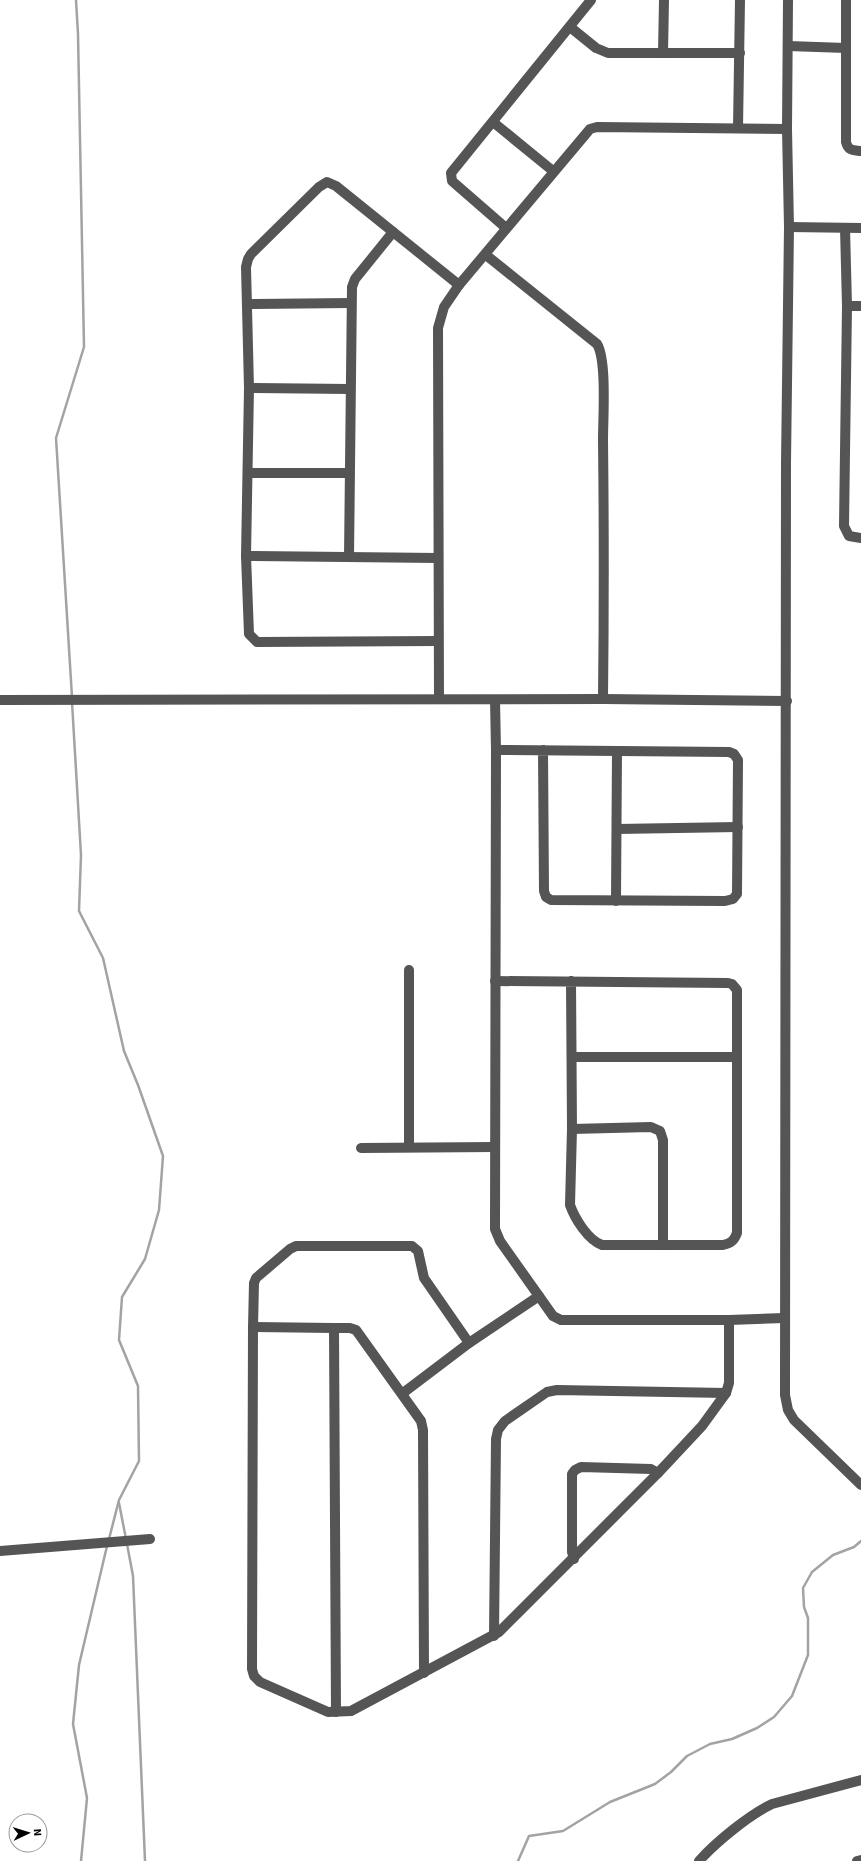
<svg xmlns="http://www.w3.org/2000/svg" width="861" height="1861" viewBox="0 0 861 1861" font-family="'Source Sans 3',sans-serif">
<style>
.lines{fill:none;stroke-linecap:round;stroke-linejoin:round}
.stream{stroke:#a3a3a3;stroke-width:2.5}
.minor{stroke:#555;stroke-width:10}
</style>
<rect width="100%" height="100%" fill="#fff"/>
<g class="lines">
<g class="stream">
<polyline points="72,697 56,438 84,347 78,34 76,0"/>
<polyline points="72,702 81,855 79,911 103,958 124,1051 138,1085 163,1156 159,1210 145,1259 122,1297 119,1340 138,1386 139,1461 119,1500 109,1539"/>
<polyline points="119,1503 126,1539"/>
<polyline points="127,1544 133,1576 145,1861"/>
<polyline points="81,1861 87,1798 73,1724 79,1665 107,1546"/>
<polyline points="518,1861 529,1836 563,1831 610,1802 655,1784 671,1772 687,1756 710,1744 732,1739 757,1728 774,1717 792,1696 808,1655 808,1618 804,1607 803,1588 812,1572 833,1555 854,1547 861,1541"/>
</g>
<g class="minor">
<polyline points="788,0 787,129 789,227 786,463 785,1395 788,1410 794,1420 861,1485"/>
<path d="M846 0V142C848 151 853 150 861 151"/>
<polyline points="570,27 596,48 608,53 740,53"/>
<polyline points="788,46 846,48"/>
<polyline points="663,53 664,0"/>
<polyline points="493,122 553,171"/>
<polyline points="738,128 740,0"/>
<polyline points="789,227 861,228"/>
<polyline points="506,228 452,181 451,173 591,0"/>
<polyline points="845,228 847,306 844,526 849,536 861,538"/>
<path d="M486 255 597 344C607 360 603 418 603 440 604 526 604 613 603 699"/>
<polyline points="248,304 351,303"/>
<polyline points="847,306 861,306"/>
<polyline points="249,388 350,389"/>
<polyline points="248,473 349,473"/>
<polyline points="246,556 438,558"/>
<polyline points="349,557 352,287 355,279 393,232"/>
<polyline points="437,641 257,642 249,634 246,556 249,388 246,267 248,259 251,254 319,187 327,182 336,186 459,285"/>
<polyline points="439,699 438,328 444,307 459,285 590,129 597,127 787,129"/>
<polyline points="0,700 603,699 787,701"/>
<polyline points="495,700 496,750 495,1229 500,1241 553,1316 561,1320 729,1320 784,1318"/>
<polyline points="496,750 729,752 734,754 738,760 737,894 733,899 725,901 551,900 546,897 544,891 543,750"/>
<polyline points="617,829 738,827"/>
<polyline points="616,901 617,751"/>
<polyline points="409,970 409,1147"/>
<path d="M495 981 728 983 732 984 737 990V1233C734 1241 731 1243 723 1245H602C588 1240 575 1219 570 1205L572 1129 571 981"/>
<polyline points="572,1057 737,1057"/>
<polyline points="572,1129 651,1127 660,1131 663,1140 663,1245"/>
<polyline points="361,1148 495,1147"/>
<polyline points="253,1327 334,1328 350,1328 356,1330 421,1421 423,1430 424,1673"/>
<polyline points="334,1328 336,1712"/>
<polyline points="469,1343 424,1278 418,1251 412,1246 296,1246 290,1249 256,1278 254,1283 253,1327 252,1669 254,1676 260,1682 328,1712 351,1711 499,1632 658,1473 702,1426 726,1393 729,1383 729,1320"/>
<polyline points="403,1393 469,1343 539,1296"/>
<polyline points="0,1551 150,1539"/>
<polyline points="574,1559 572,1552 572,1474 575,1470 581,1467 651,1469 658,1473"/>
<polyline points="494,1636 496,1439 498,1430 505,1421 547,1392 557,1390 726,1393"/>
<path d="M699 1861C716 1842 749 1815 772 1804L861 1780"/>
<polyline points="857,1861 861,1860"/>
</g>
</g>
<g transform="translate(28 1833) rotate(86)"><circle r="19" fill="#ffffff" stroke="#999999"/>
<path d="M0-3L7 15L0 10L-7 15Z" fill="#000000"/>
<text y="-6" font-size="11" font-weight="bold" text-anchor="middle" fill="#000000">N</text>
</g>
</svg>
